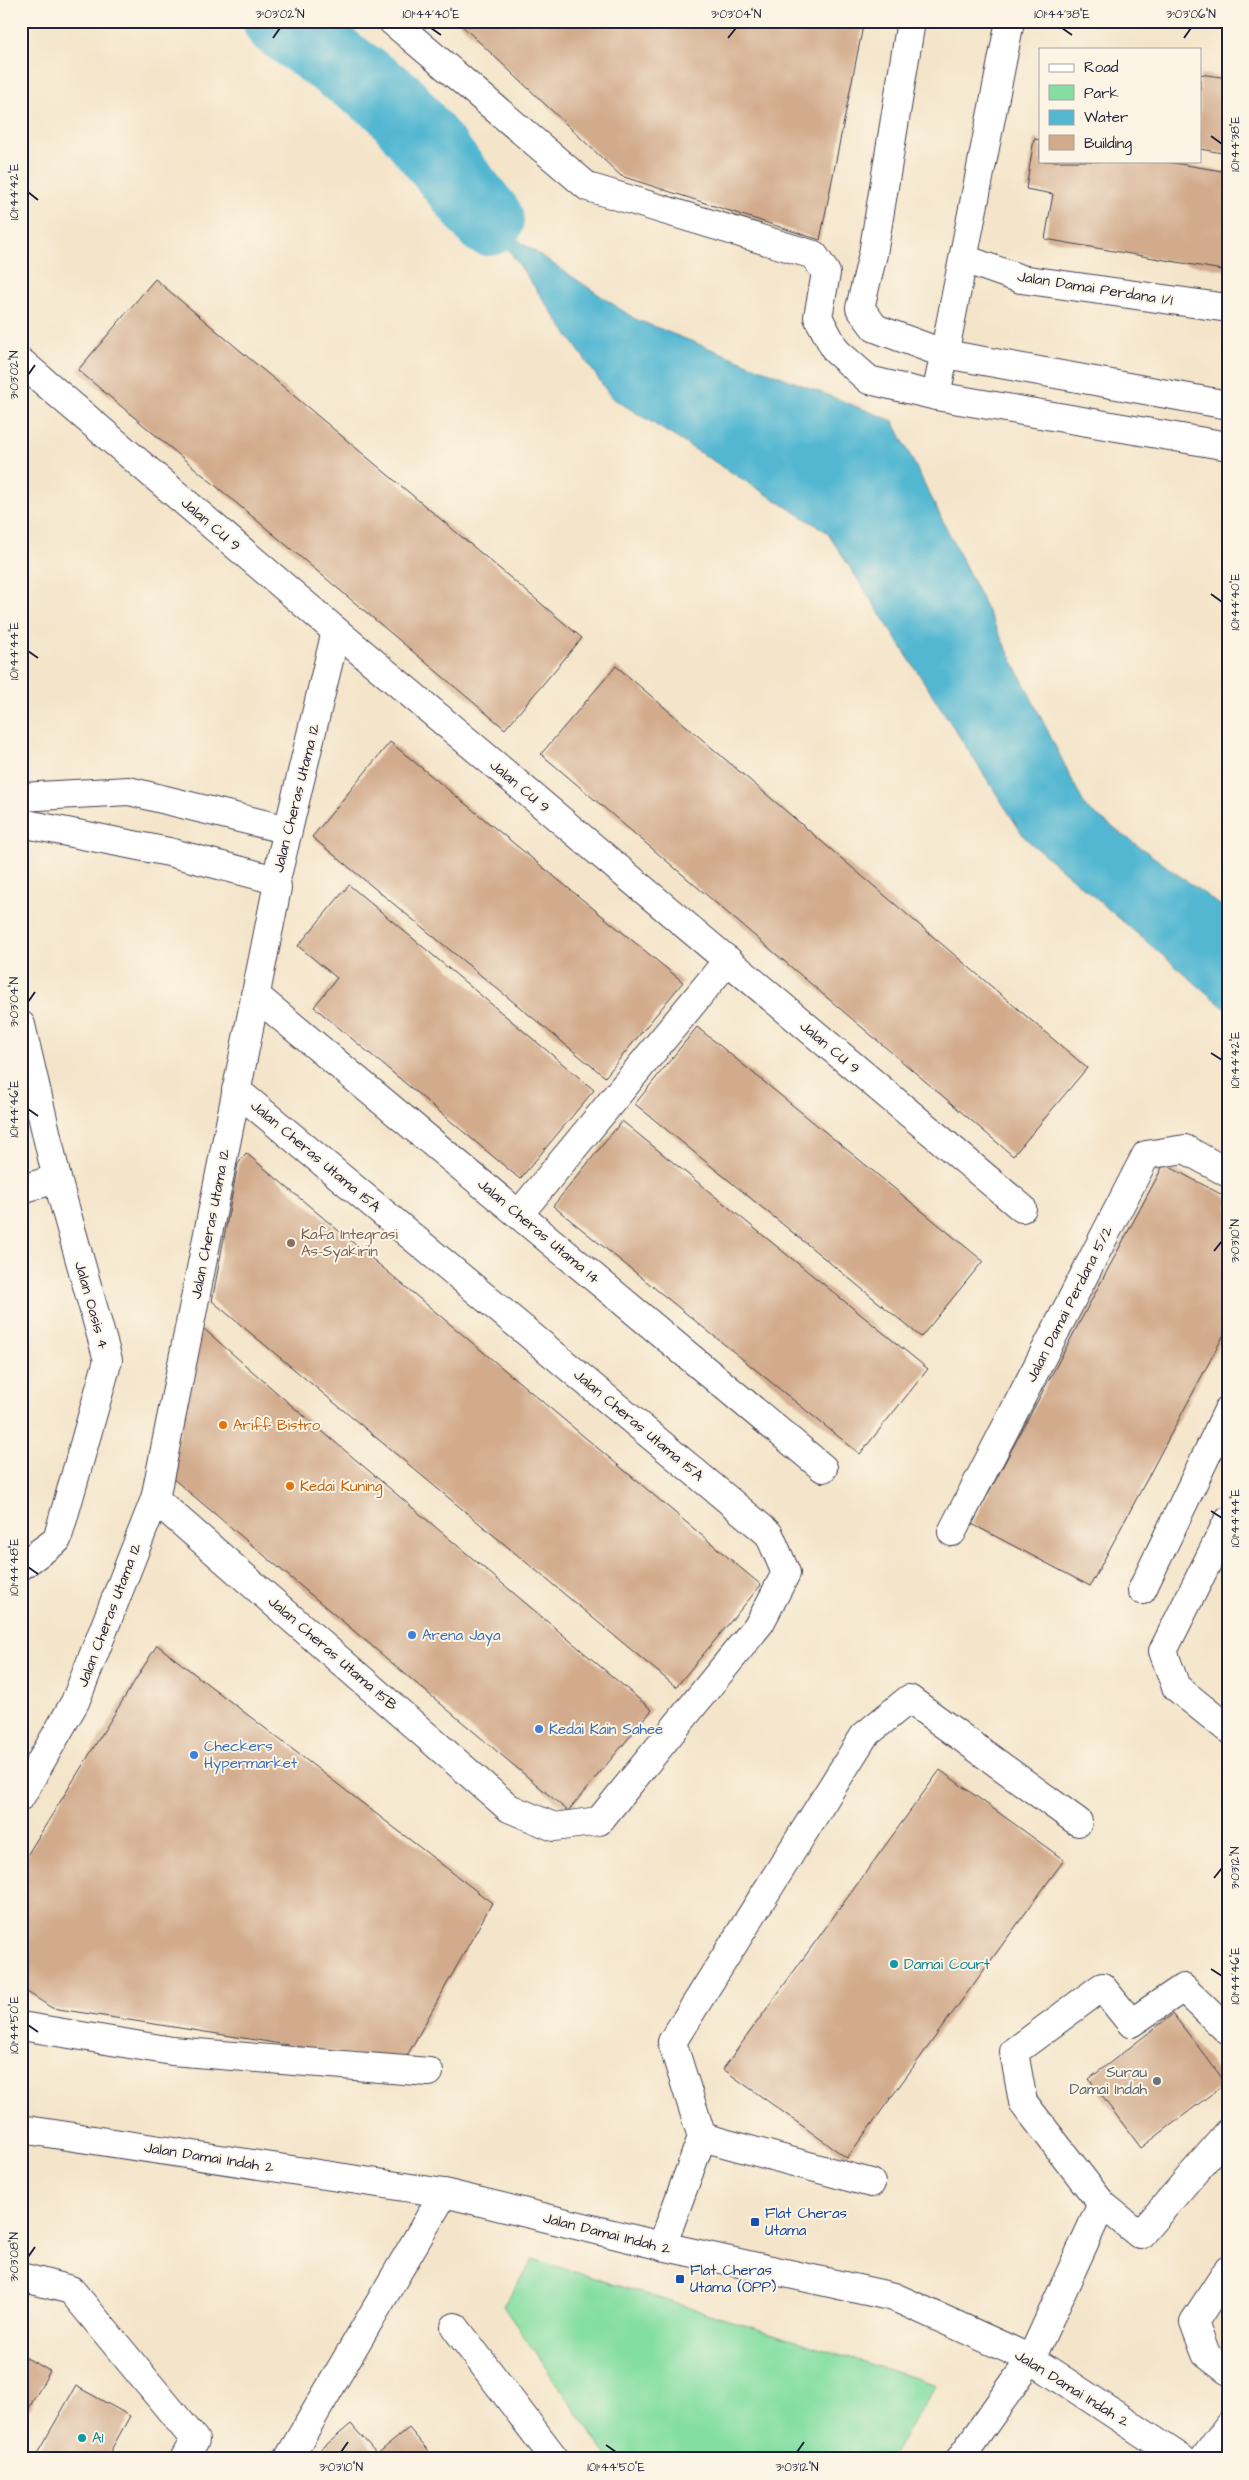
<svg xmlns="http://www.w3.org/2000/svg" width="1249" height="2480" viewBox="0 0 1249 2480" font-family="'Architects Daughter',sans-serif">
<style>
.green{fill:#84dea3;stroke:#53806f}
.water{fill:#53b7d2;stroke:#3a6c86}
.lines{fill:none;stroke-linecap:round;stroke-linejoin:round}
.river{stroke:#53b7d2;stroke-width:72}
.building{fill:#d2ab8c}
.minor-casing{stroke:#423f50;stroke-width:30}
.minor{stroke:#fff;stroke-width:28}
.ticks{fill:none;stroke:#22223b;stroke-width:2}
.education-dot{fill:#8d6e63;stroke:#fcf5e5;stroke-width:2}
.food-dot{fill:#e8710a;stroke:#fcf5e5;stroke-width:2}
.shop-dot{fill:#3f7fe0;stroke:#fcf5e5;stroke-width:2}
.culture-dot{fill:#0f9aa8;stroke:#fcf5e5;stroke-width:2}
.worship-dot{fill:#6b7280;stroke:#fcf5e5;stroke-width:2}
.transit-dot{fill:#1a4fb4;stroke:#fcf5e5;stroke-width:2}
.labels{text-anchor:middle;stroke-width:4;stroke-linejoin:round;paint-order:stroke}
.street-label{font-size:15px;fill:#22223b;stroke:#fcf5e5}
.education-label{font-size:15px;fill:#785e54;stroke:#fcf5e5;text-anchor:start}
.food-label{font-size:15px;fill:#c56008;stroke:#fcf5e5;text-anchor:start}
.shop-label{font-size:15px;fill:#366cbe;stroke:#fcf5e5;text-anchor:start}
.culture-label{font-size:15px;fill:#0d838f;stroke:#fcf5e5;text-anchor:start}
.worship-label{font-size:15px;fill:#5b616d;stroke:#fcf5e5;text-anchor:end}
.transit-label{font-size:15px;fill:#164399;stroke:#fcf5e5;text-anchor:start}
.neatline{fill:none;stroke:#22223b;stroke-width:2}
.ticks-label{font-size:12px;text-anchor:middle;fill:#22223b}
</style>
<rect width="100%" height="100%" fill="#fcf5e5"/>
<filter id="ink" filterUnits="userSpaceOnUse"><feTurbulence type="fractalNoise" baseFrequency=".02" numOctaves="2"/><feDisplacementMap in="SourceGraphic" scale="10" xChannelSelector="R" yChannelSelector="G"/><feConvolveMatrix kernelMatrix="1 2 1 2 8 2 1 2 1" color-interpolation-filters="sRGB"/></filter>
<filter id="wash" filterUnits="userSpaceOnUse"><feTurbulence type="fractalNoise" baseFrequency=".0096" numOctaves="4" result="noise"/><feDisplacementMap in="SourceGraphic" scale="20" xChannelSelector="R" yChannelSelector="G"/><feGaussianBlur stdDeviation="1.12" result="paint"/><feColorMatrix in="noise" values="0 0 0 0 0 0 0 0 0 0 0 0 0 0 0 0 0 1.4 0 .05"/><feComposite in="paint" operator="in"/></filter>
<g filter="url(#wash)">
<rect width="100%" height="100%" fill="#f4e5ca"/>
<polygon class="green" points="533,2259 937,2385 890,2459 609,2459 503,2306"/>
<polygon class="water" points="488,220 635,319 893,421 1086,808 1228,911 1228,1011 1025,838 827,532 611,397"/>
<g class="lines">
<polyline class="river" points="279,21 394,103 488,220"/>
</g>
<g id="blocks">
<g class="building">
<polygon points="457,21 864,21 820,240 621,176"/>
<polygon points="1200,74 1228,78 1228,154 1200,149"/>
<polygon points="1034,139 1040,140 1040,161 1162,161 1228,172 1228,271 1045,239 1053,194 1026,189"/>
<polygon points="155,279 582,638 505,729 78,370"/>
<polygon points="616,666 1087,1068 1013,1156 541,754"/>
<polygon points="390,742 683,982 605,1077 312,837"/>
<polygon points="349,885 594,1090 520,1179 314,1007 337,978 298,946"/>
<polygon points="697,1027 983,1261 921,1337 635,1104"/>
<polygon points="622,1121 928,1369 860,1454 553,1206"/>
<polygon points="246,1153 761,1585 676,1687 212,1301 238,1164"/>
<polygon points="1164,1164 1228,1198 1228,1327 1090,1586 972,1524"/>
<polygon points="204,1329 291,1405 652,1710 568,1811 171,1477 197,1339"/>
<polygon points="157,1645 492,1903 403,2063 52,2008 21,1988 21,1865"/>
<polygon points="940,1770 1064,1860 847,2158 723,2069"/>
<polygon points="1173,2014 1226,2083 1141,2148 1089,2079"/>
<polygon points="21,2355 50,2371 21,2422"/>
<polygon points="76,2386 130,2416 106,2459 34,2459"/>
<polygon points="351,2424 377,2454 409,2428 435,2459 314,2459 312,2457"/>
</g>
</g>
</g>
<g filter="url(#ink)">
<use href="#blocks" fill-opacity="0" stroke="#423f50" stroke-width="1"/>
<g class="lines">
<defs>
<g id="minor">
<polyline points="392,21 588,187 814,255 826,273 818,317 836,351 869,380 936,396 1228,446"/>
<polyline points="911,21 873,254 860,308 875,328 945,354 1228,405"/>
<polyline points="964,259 1021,279 1228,308"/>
<polyline points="21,362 336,631 1022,1208"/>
<polyline points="936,396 1010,21"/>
<polyline points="21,797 129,791 288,830"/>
<polyline points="21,823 169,852 276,880"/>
<polyline points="255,995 823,1468"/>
<polyline points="21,1025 57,1179 108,1360 57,1540 21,1566"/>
<polyline points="21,1189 57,1179"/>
<polyline points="519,1214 728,960"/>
<polyline points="155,1499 509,1808 554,1827 599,1821 760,1623 786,1573 769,1534 236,1090"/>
<polyline points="1228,1521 1163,1651 1176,1687 1228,1729"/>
<polyline points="952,1532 1146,1155 1185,1149 1228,1173"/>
<polyline points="1142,1590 1228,1410"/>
<polyline points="21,1796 75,1702 155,1499 277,888 276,880 336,631"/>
<polyline points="21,2026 172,2051 429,2072"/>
<polyline points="1228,2031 1183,1988 1131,2023 1102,1987 1014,2052 1023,2102 1102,2204 1140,2235 1228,2133"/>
<polyline points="21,2129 444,2193 662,2246 894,2297 1031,2359 1182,2459"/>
<polyline points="702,2137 871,2183"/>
<polyline points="662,2246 702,2137 672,2042 864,1736 909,1699 1078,1822"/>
<polyline points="1228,2270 1194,2322 1206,2354 1228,2371"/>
<polyline points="21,2277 71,2290 195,2440 184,2459"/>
<polyline points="455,2327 555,2459"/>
<polyline points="288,2459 444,2193"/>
<polyline points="960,2459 1031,2359 1102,2204"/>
<polyline points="1204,2459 1228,2426"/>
</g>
</defs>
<use href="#minor" class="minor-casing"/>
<use href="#minor" class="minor"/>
</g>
</g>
<path class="ticks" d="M431 28 441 35M1062 28 1072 35M273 38 280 28M728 38 736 28M1184 38 1191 28M1211 136 1222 144M28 192 38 200M28 375 35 365M1211 594 1222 602M28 651 38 658M28 1002 35 992M1211 1053 1222 1060M28 1109 38 1116M1214 1251 1222 1241M1211 1511 1222 1518M28 1567 38 1574M1214 1878 1222 1868M1211 1969 1222 1976M28 2025 38 2032M28 2257 35 2247M606 2445 616 2452M341 2452 348 2442M797 2452 804 2442"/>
<circle class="education-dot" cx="291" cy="1243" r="5"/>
<g class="food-dot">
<circle cx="223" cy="1425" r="5"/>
<circle cx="290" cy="1486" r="5"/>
</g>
<g class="shop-dot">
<circle cx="412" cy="1635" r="5"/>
<circle cx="539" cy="1729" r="5"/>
<circle cx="194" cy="1755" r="5"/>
</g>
<g class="culture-dot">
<circle cx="894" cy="1964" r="5"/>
<circle cx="82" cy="2438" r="5"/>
</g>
<circle class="worship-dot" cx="1157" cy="2081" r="5"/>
<g class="transit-dot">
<rect x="750" y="2217" width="10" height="10" rx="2.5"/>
<rect x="675" y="2274" width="10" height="10" rx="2.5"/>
</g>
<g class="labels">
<g class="street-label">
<text transform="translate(1095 288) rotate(9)" y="5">Jalan Damai Perdana 1/1</text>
<text transform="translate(211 524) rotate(41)" y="5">Jalan CU 9</text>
<text transform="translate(520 786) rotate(40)" y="5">Jalan CU 9</text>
<text transform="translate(296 798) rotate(-76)" y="5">Jalan Cheras Utama 12</text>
<text transform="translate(830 1047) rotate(40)" y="5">Jalan CU 9</text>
<text transform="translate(316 1156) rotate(40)" y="5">Jalan Cheras Utama 15A</text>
<text transform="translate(210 1224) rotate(-79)" y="5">Jalan Cheras Utama 12</text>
<text transform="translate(539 1231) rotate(40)" y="5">Jalan Cheras Utama 14</text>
<text transform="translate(1069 1304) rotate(-63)" y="5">Jalan Damai Perdana 5/2</text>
<text transform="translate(92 1305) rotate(74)" y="5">Jalan Oasis 4</text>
<text transform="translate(639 1425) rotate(40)" y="5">Jalan Cheras Utama 15A</text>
<text transform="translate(109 1615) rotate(-69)" y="5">Jalan Cheras Utama 12</text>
<text transform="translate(333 1653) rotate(41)" y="5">Jalan Cheras Utama 15B</text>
<text transform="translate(209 2157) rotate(9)" y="5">Jalan Damai Indah 2</text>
<text transform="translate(607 2233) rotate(14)" y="5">Jalan Damai Indah 2</text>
<text transform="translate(1072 2388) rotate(32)" y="5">Jalan Damai Indah 2</text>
</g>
<g class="education-label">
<text x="301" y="1239">Kafa Integrasi<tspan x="301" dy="17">As-Syakirin</tspan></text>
</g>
<g class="food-label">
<text x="233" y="1430">Ariff Bistro</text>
<text x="300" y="1491">Kedai Kuning</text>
</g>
<g class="shop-label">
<text x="422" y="1640">Arena Jaya</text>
<text x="549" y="1734">Kedai Kain Sahee</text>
<text x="204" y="1751">Checkers<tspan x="204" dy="17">Hypermarket</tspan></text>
</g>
<g class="culture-label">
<text x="904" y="1969">Damai Court</text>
<text x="92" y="2443">A1</text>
</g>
<g class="worship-label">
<text x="1147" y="2077">Surau<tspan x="1147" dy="17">Damai Indah</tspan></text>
</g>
<g class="transit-label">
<text x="765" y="2218">Flat Cheras<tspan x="765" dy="17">Utama</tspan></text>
<text x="690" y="2275">Flat Cheras<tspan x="690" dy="17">Utama (OPP)</tspan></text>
</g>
</g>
<rect width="1249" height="2480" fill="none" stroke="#fcf5e5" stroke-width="55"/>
<rect x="1039" y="48" width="162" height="115" fill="#fcf5e5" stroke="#a5a1a1"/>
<rect x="1049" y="64" width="25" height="8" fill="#ffffff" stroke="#a5a1a1"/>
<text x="1084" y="72" font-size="15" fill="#22223b">Road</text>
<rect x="1049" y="85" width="25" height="15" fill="#84dea3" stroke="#a5a1a1"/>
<text x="1084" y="98" font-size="15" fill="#22223b">Park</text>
<rect x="1049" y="110" width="25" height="15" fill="#53b7d2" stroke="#a5a1a1"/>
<text x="1084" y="122" font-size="15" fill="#22223b">Water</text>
<rect x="1049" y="135" width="25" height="15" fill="#d2ab8c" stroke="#a5a1a1"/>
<text x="1084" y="148" font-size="15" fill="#22223b">Building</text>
<rect x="28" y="28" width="1194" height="2424" class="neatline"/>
<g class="ticks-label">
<text x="280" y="18">3°03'02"N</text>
<text x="431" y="18">101°44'40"E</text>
<text x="736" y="18">3°03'04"N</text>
<text x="1062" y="18">101°44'38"E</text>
<text x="1191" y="18">3°03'06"N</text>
<text transform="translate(1235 144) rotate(-90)" y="4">101°44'38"E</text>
<text transform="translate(14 192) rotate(-90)" y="4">101°44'42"E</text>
<text transform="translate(14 375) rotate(-90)" y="4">3°03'02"N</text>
<text transform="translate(1235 602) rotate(-90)" y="4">101°44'40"E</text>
<text transform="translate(14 651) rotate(-90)" y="4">101°44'44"E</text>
<text transform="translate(14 1002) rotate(-90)" y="4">3°03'04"N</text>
<text transform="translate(1235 1060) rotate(-90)" y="4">101°44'42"E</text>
<text transform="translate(14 1109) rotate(-90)" y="4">101°44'46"E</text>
<text transform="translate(1235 1241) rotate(-90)" y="4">3°03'10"N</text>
<text transform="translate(1235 1518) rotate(-90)" y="4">101°44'44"E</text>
<text transform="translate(14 1567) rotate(-90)" y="4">101°44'48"E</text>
<text transform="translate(1235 1868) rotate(-90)" y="4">3°03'12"N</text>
<text transform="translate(1235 1976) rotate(-90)" y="4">101°44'46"E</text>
<text transform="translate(14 2025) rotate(-90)" y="4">101°44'50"E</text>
<text transform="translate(14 2257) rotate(-90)" y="4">3°03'08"N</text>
<text x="341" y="2471">3°03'10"N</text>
<text x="616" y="2471">101°44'50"E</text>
<text x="797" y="2471">3°03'12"N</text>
</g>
</svg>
